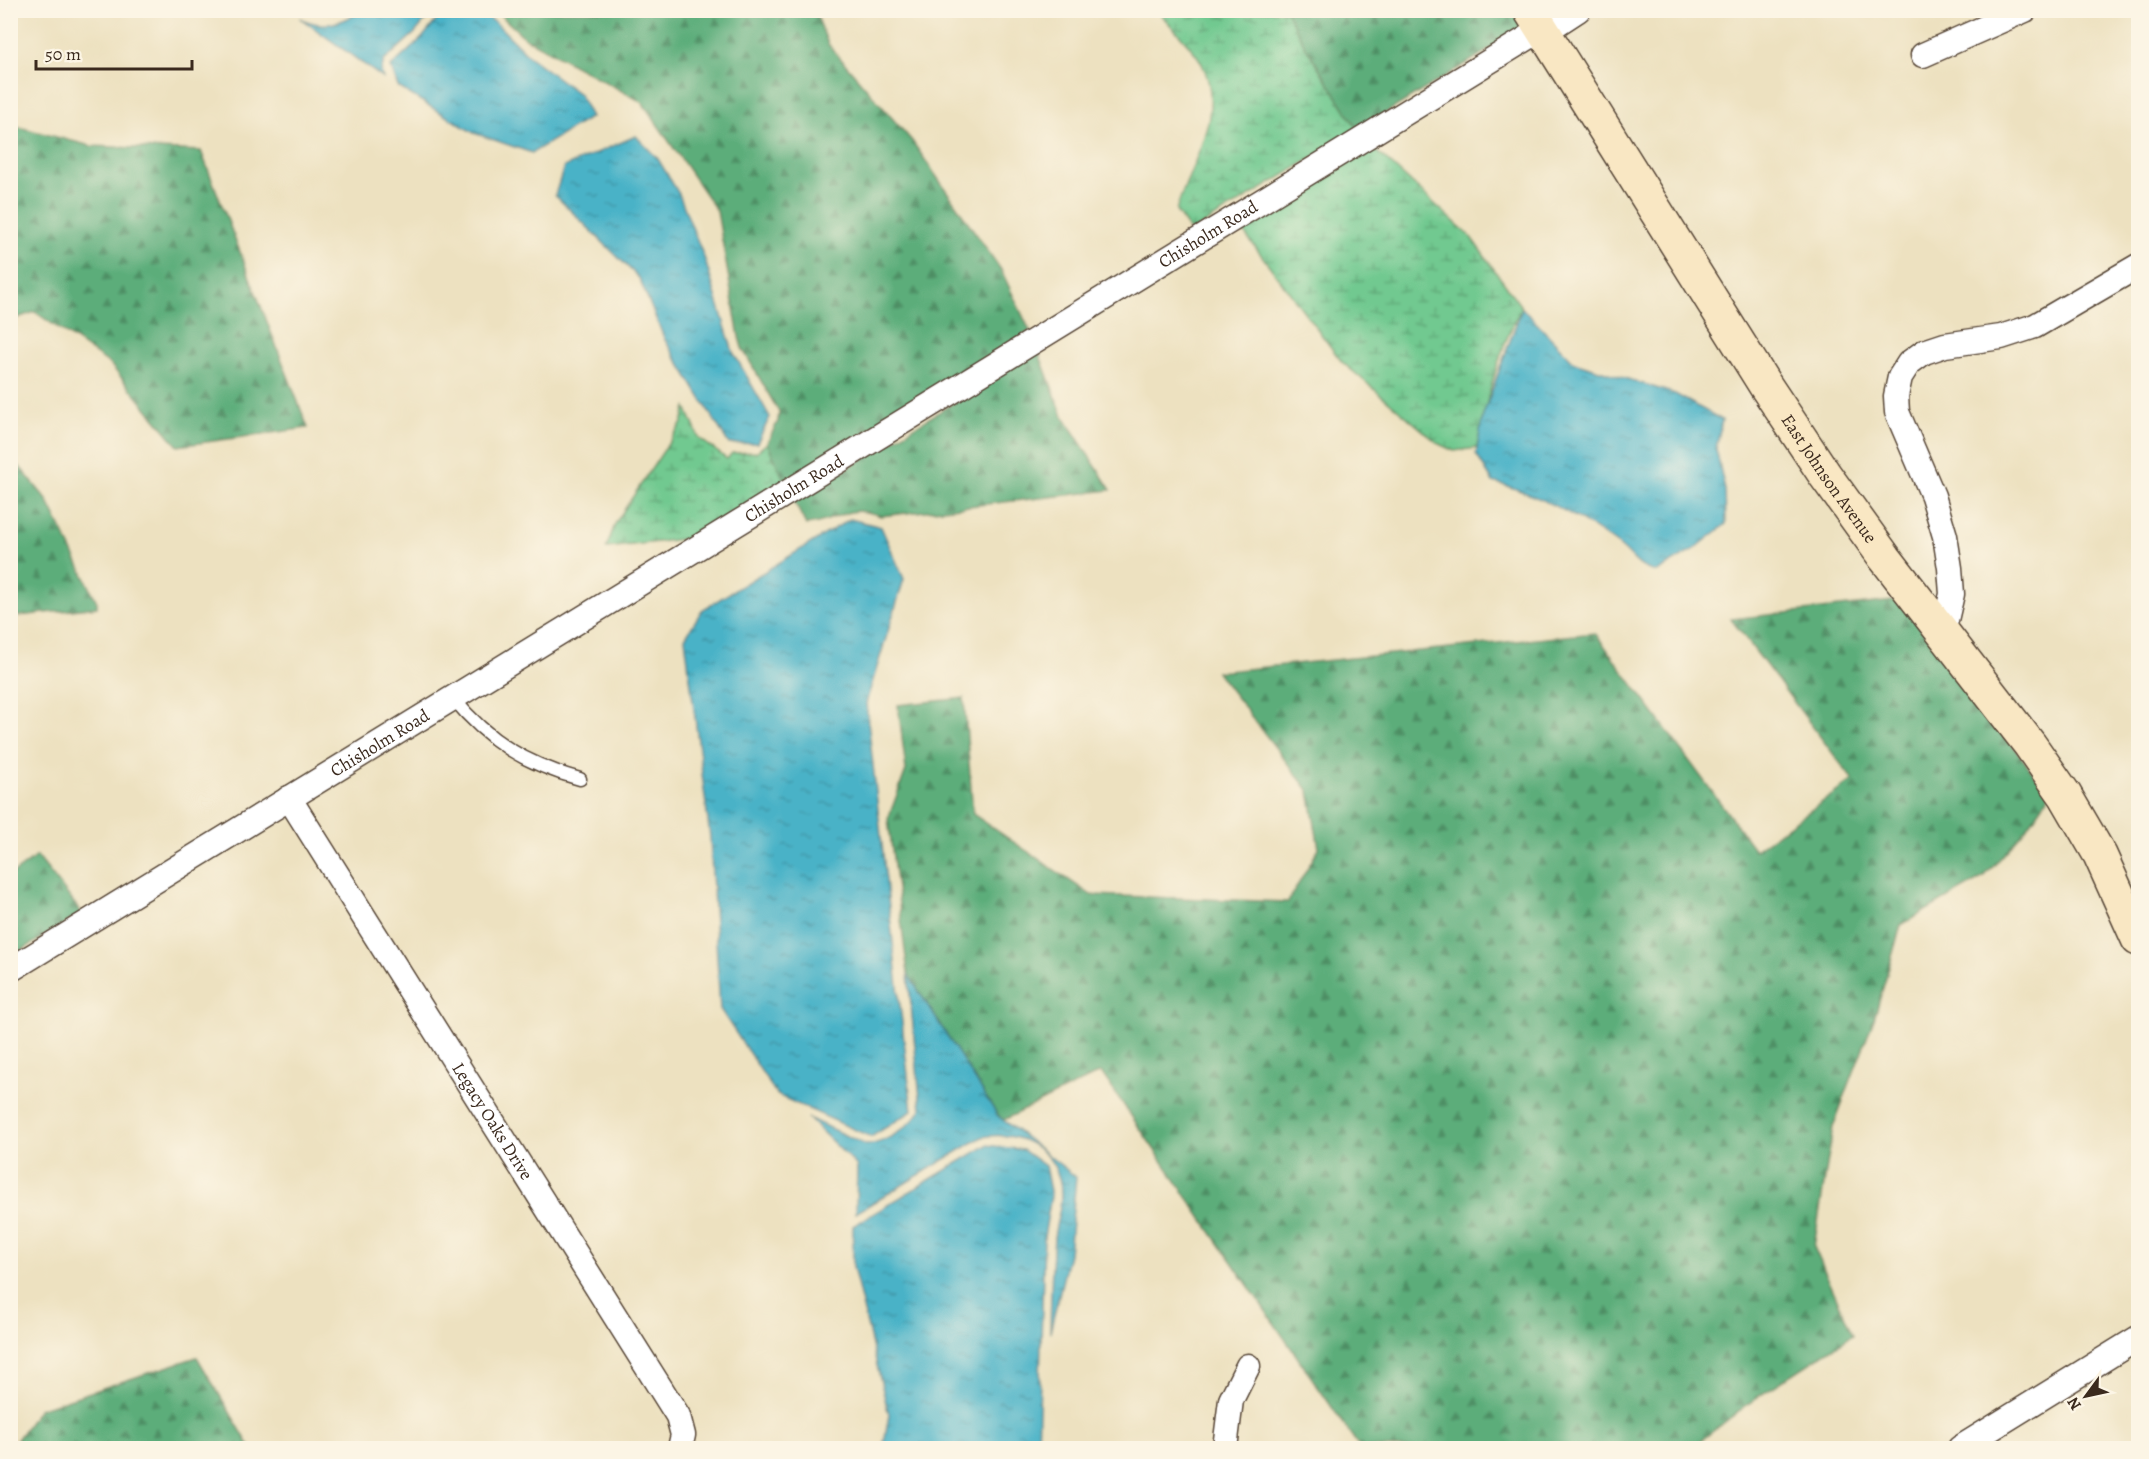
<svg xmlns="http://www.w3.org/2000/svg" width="2149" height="1459" viewBox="0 0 2149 1459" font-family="Alegreya,serif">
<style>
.forest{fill:url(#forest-firs);stroke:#4c6c4c;stroke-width:1.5}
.wetland{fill:url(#wetland-marsh);stroke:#567a57;stroke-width:1.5}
.water{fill:url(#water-ripples);stroke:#426e72;stroke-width:1.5}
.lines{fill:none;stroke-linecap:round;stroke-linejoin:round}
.service-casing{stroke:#564536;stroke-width:15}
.minor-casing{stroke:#564536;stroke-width:27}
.secondary-casing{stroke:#564536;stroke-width:36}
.service{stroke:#fff;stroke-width:12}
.minor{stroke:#fff;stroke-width:24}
.secondary{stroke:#f9e7c3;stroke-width:33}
.labels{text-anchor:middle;stroke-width:4.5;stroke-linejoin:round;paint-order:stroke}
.street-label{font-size:18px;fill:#3b2a1e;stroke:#fcf5e5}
</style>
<defs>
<pattern id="forest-firs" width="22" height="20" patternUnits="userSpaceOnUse" patternTransform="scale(1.5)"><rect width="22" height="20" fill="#5cad7a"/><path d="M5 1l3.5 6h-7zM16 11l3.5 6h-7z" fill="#4d8d63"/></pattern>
<pattern id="wetland-marsh" width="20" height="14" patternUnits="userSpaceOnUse" patternTransform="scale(1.5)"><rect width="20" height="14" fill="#71c990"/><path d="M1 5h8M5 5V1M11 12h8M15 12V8" fill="none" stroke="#5ea375"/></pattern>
<pattern id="water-ripples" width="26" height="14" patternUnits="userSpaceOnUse" patternTransform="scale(1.5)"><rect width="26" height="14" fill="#49b2c7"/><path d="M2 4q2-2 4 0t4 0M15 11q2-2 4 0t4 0" fill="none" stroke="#3e91a1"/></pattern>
</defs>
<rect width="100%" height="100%" fill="#fcf5e5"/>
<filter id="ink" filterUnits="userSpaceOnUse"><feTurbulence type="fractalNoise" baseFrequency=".0167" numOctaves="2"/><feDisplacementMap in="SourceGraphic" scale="12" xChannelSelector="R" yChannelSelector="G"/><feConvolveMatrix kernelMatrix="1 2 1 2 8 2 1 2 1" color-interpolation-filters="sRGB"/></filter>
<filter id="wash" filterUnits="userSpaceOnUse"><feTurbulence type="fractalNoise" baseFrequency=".008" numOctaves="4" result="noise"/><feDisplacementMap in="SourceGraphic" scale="24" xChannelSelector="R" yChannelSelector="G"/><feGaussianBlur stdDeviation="1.35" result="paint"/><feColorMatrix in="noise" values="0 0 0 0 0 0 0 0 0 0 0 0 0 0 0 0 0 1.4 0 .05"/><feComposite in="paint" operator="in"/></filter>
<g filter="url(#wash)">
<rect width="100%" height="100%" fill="#ede1c0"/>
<g class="forest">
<polygon points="496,11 815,11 828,44 912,141 1001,270 1030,331 785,482 767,443 778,421 779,412 742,348 739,337 717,211 642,102 525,38"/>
<polygon points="1286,11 1516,11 1526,27 1358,130 1305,46"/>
<polygon points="11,125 91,146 201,151 308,428 178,446 110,364 35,312 11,320"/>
<path d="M1038 351 1063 416 1111 490 881 516C843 503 842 521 806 525L794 501Z"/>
<polygon points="10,455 47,500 97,602 97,607 11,617"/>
<polygon points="1902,600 1931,637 1929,642 1936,643 2050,795 2030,824 1984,877 1901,925 1874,1019 1833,1127 1814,1247 1853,1335 1756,1398 1691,1448 1360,1448 1101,1072 1004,1120 998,1116 908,974 888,819 906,770 898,705 964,698 973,814 1091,895 1288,902 1319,848 1309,791 1217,672 1595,633 1755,850 1853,780 1731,619"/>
<polygon points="37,856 82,913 11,957 11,875"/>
<polygon points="197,1357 251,1448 11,1448 39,1409"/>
</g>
<g class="wetland">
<path d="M1158 11H1286L1305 46 1358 130 1191 232 1176 211C1190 164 1227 114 1202 64 1194 47 1170 26 1158 11Z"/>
<path d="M1371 146 1470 236 1522 308C1501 340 1484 410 1477 448L1454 451 1439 444 1342 362 1240 227Z"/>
<polygon points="686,407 699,438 727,459 732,453 756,452 767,443 785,482 692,538 606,548 616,522 682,423"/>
</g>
<g class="water">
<path d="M362 11V10L433 11 415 33 384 61 381 71 383 78 300 18C323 30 341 23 362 11Z"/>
<polygon points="444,11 477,11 495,22 530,57 579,94 591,117 532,153 474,133 398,87 391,67 422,38"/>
<polygon points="636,136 658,159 679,194 705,260 733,352 770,417 757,443 729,444 665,340 639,278 555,195 564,167"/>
<path d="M1522 308 1574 362 1675 394 1722 420 1716 449 1725 490 1726 524 1692 551 1657 572C1635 568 1634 556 1617 544 1584 519 1533 492 1493 482L1476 454 1483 415Z"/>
<polygon points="850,519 881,527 904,579 866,703 912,1111 871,1137 777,1095 720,1009 710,837 685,638 702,610"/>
<path d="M908 974 998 1116 1076 1177 1069 1254 1050 1332C1051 1301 1051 1270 1054 1239 1055 1224 1062 1208 1061 1193 1061 1152 1020 1129 982 1137L856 1213 857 1166 808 1118 866 1145C885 1144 913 1125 921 1109Z"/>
<polygon points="987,1145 1023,1150 1045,1166 1051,1196 1044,1237 1038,1448 883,1448 889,1415 853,1267 853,1226"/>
</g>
</g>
<g filter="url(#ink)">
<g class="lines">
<defs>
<path id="service" d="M453 698C489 742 526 764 580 779"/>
<g id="minor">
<polyline points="1923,55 2025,10"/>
<polyline points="1943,633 1952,594 1950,568 1945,536 1933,496 1897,412 1896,396 1900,377 1909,363 1924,352 1945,345 2001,337 2035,326 2138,266"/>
<path id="s1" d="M289 798 678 1416 683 1435 680 1448"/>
<path id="s2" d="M10 970 1542 29 1552 27 1578 10"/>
<polyline points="1225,1448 1231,1400 1248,1366"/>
<polyline points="1960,1448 2138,1338"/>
</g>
<g id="secondary">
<path id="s3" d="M1530 10 1765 385 1825 475 1885 558 2030 745 2065 795 2100 855 2138 939"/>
</g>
</defs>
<use href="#service" class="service-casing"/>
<use href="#minor" class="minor-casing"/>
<use href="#secondary" class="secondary-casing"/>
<use href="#service" class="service"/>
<use href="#minor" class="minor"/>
<use href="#secondary" class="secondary"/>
</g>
</g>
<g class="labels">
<g class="street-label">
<text dy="6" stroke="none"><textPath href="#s2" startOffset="1406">Chisholm Road</textPath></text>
<text dy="6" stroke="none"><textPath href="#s3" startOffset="556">East Johnson Avenue</textPath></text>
<text dy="6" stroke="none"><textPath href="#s2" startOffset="920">Chisholm Road</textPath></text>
<text dy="6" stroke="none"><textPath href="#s2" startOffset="434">Chisholm Road</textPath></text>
<text dy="6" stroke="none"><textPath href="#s1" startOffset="382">Legacy Oaks Drive</textPath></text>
</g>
</g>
<rect width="2149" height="1459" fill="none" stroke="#fcf5e5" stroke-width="36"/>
<g transform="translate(2086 1396) rotate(237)" stroke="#fcf5e5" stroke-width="4.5" paint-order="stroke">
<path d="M0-4.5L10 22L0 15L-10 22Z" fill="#3b2a1e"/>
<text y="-9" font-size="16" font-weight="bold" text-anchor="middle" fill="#3b2a1e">N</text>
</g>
<path d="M36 60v9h156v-9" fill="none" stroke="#3b2a1e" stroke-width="3"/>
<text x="45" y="60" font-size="18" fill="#3b2a1e" stroke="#fcf5e5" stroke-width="4.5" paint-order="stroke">50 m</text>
</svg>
